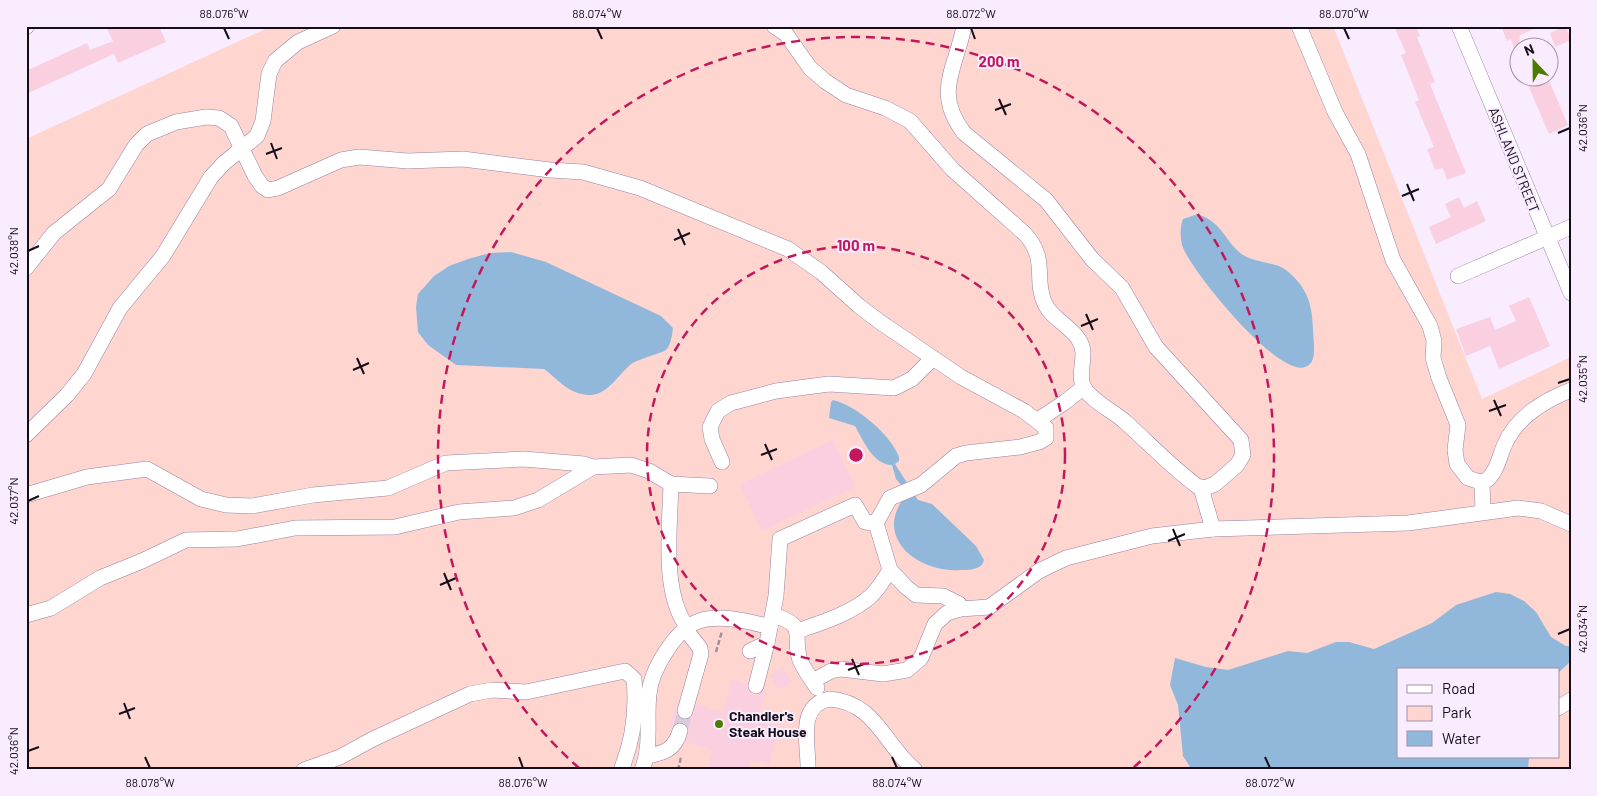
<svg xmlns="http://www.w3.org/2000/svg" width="1597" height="796" viewBox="0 0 1597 796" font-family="Barlow,sans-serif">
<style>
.green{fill:#ffd5d0;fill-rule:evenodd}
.water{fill:#91b8db}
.building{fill:#fad0e1}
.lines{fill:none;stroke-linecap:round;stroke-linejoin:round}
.minor-tunnel{stroke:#d7cbdc;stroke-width:15;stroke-dasharray:15 8;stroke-linecap:butt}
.minor-casing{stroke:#9783a0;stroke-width:16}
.path{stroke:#9c91a1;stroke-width:2.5;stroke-dasharray:5 2.5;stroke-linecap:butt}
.minor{stroke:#fff;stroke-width:15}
.ticks{fill:none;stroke:#150e18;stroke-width:2}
.ring{fill:none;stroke:#c2185b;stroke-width:2.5;stroke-dasharray:9 6}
.poi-dot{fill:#4d7b00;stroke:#f9ecff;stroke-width:2}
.labels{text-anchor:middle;stroke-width:4;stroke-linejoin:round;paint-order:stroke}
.street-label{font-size:14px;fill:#150e18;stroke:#f9ecff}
.poi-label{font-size:14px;font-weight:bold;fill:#150e18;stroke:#f9ecff;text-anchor:start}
.centre{fill:#c2185b;stroke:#f9ecff;stroke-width:2.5}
.ring-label{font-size:15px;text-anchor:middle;font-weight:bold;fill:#c2185b;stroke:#f9ecff;stroke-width:4;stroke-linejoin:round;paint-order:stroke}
.neatline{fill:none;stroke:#150e18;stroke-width:2}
.ticks-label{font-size:12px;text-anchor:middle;fill:#150e18}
</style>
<rect width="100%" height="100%" fill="#f9ecff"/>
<path class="green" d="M272 26H1333L1482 399 1571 357V770H26V139ZM1398 670H1558V757H1398Z"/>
<g class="water">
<path d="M1198 214C1223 224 1222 236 1239 252 1249 261 1267 262 1279 266 1284 268 1290 273 1294 277 1314 298 1312 317 1314 344 1314 352 1315 364 1305 367 1277 377 1190 270 1182 245 1180 236 1180 227 1183 219Z"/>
<path d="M511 252 546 262 661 316 673 328C672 335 671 345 666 350 662 353 641 358 631 364 619 374 607 396 589 395 568 394 559 380 544 369L456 365 428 345 418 332 416 307 418 294 434 276 449 266 468 259 490 253Z"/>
<path d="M833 400C856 405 891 435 899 457V461L895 464 918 500 932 504 976 546 984 560 982 565C975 570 968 570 960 570 920 573 873 539 904 498L902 486 896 479 892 465C873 465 863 440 855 426L829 418 831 402Z"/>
<polygon points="1496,592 1510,594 1524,601 1536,612 1551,637 1566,646 1571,646 1569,663 1558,673 1558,670 1398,670 1398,757 1529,757 1528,770 1192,770 1183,756 1178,705 1170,685 1175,658 1206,667 1228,670 1288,651 1307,653 1336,642 1349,642 1374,649 1432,623 1456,605"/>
</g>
<g class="building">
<polygon points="114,26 159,26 166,42 118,63 114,54 26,94 26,71 87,43 90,50 113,41 107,29"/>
<polygon points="1394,26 1416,26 1420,36 1417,37 1435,82 1430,84 1466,173 1447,180 1443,168 1435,170 1427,149 1434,147 1415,102 1419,100 1401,55 1406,53"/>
<polygon points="1501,26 1541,26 1520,35 1518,60 1511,39 1507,41"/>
<polygon points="1566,26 1571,40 1555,47 1550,33"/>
<polygon points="1525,78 1548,78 1568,125 1549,134"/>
<polygon points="1459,197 1464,208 1477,201 1486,221 1436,244 1429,227 1451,217 1445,204"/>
<polygon points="1529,297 1550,346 1499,369 1490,346 1466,356 1456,329 1490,317 1495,330 1516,321 1509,306"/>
<polygon points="833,440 855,487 762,531 740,484"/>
<polygon points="783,667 792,682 779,690 770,675"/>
<polygon points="732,679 747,684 747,689 753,695 759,695 766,689 757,721 779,727 769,765 751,760 748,770 707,770 713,750 686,742 689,730 684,722 678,722 669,729 675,707 678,717 683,720 692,717 697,704 723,712"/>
</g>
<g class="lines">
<polyline class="minor-tunnel" points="680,731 685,711"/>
<defs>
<g id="minor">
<path d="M774 26 786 34 810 68 825 81 846 95 885 108 910 121 953 170 1024 233C1049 259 1033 279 1045 304 1052 319 1071 326 1079 340 1089 355 1076 373 1084 388 1092 401 1111 410 1123 420 1147 441 1170 466 1197 486L1205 488 1215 484 1237 465 1243 455 1241 440 1156 347 1122 288 1092 259 1046 200 964 133C933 92 956 69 964 26"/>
<path d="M1299 26 1335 112 1358 154 1393 260 1430 326 1434 341 1433 358 1439 378 1458 425 1455 450 1457 464 1468 478 1480 482 1487 480C1497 471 1499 458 1504 446 1516 417 1543 401 1571 390"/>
<polyline points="1459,26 1571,293"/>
<polyline points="26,27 27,26"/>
<polyline points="26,268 54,233 109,189 136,145 147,134 176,122 206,117 219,118 231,126 255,176 262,186 268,190 278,188 341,160 359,157 408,161 463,159 550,170 583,172 640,188 788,249 821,272 859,306 880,322 961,377 1024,411 1046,428 1046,438 1039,442 1020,447 966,453 956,456 921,485 890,498 876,523"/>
<polyline points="1458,276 1571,227"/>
<polyline points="1038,420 1065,402 1084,387"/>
<polyline points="26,435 67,395 84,374 120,308 163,256 211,177 224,163 257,136 263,121 269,74 275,61 298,42 333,26"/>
<polyline points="722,462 712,439 710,427 718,411 731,403 776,391 829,384 894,388 912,379 933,358"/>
<polyline points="1482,482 1483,512"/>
<path d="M671 484C670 526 661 594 688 628"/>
<polyline points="1201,488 1213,529"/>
<polyline points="26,495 87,477 147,469 201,499 226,505 252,506 313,495 388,488 446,463 523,459 584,464 593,467 631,465 649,471 671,484 710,486"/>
<polyline points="876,523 890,570 906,587 916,595 943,596 959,604 960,609"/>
<polyline points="26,615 51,608 100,578 142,561 186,540 237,539 295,528 395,527 459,512 514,508 538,500 593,467"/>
<path d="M773 615C807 626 793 631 799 657 802 668 811 678 817 688"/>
<path d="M797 631C821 623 853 613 872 595 879 588 884 579 890 570"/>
<polyline points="750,651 767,643 776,596 780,539 855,505 865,522 876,523"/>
<polyline points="813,681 831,671 841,669 883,674 907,670 921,658 935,624 947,613 960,609 989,607 1039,571 1066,558 1152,536 1213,529 1408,523 1518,508 1541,511 1571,524"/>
<polyline points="756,686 767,643"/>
<polyline points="1558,708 1571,700"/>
<polyline points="685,711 701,654 700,648 686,630"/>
<path d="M647 756C665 753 675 749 680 731"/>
<path d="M304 770 340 757 373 739 470 694 492 690 526 692 625 671 634 679C637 710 633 741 621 770"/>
<path d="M642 770C652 745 646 720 649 694 651 671 675 629 699 621 720 614 749 621 770 627"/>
<path d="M808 770C809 746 796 706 829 699 876 702 885 746 915 770"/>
</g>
</defs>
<use href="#minor" class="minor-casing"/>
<g class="path">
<polyline points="716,652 722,631"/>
<polyline points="678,770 681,757"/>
</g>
<use href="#minor" class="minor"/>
</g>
<path class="ticks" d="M224 28 229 39M597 28 602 39M971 28 975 39M1344 28 1349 39M999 99 1006 115M995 110 1011 104M1558 133 1570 128M271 143 277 159M266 154 282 148M1407 184 1414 201M1402 196 1419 189M678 229 685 245M674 240 690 233M28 251 39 246M1086 314 1093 330M1081 326 1098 319M357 358 364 374M353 370 369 363M1558 383 1570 379M1494 400 1501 416M1489 411 1506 405M765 444 772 460M761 455 777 449M28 501 39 496M1173 529 1180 546M1168 541 1185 534M444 573 451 590M440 585 456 578M1558 634 1570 629M852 659 859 675M848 670 864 664M124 703 130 719M119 714 135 708M28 751 39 747M145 757 150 768M519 757 523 768M892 757 897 768M1265 757 1270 768"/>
<g class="ring">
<circle cx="856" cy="455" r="209"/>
<path d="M579 768A418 418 0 1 1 1133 768"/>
</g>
<circle class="poi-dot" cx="719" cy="724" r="5"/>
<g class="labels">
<g class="street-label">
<text transform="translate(1514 160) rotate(68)" y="5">ASHLAND STREET</text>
</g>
<g class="poi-label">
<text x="729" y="721">Chandler's<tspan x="729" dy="16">Steak House</tspan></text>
</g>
</g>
<circle cx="856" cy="455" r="8" class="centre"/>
<g class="ring-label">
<text x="999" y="67">200 m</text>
<text x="856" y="251">100 m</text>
</g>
<rect width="1597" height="796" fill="none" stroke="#f9ecff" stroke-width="55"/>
<rect x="1397" y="668" width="162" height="90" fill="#f9ecff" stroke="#9e93a3"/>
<rect x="1407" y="685" width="25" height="8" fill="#ffffff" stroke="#9e93a3"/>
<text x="1442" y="694" font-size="15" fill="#150e18">Road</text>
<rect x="1407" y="706" width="25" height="15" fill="#ffd5d0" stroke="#9e93a3"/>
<text x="1442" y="718" font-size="15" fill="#150e18">Park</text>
<rect x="1407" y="731" width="25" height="15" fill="#91b8db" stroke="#9e93a3"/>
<text x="1442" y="744" font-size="15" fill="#150e18">Water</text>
<g transform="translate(1534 62) rotate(338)"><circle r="24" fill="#f9ecff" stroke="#9e93a3"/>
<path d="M0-4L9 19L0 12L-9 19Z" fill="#4d7b00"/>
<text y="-8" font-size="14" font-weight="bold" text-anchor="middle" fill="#150e18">N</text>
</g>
<rect x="28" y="28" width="1542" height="740" class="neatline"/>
<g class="ticks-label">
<text x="224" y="18">88.076°W</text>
<text x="597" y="18">88.074°W</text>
<text x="971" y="18">88.072°W</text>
<text x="1344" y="18">88.070°W</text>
<text transform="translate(1583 128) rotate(-90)" y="4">42.036°N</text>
<text transform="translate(14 251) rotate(-90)" y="4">42.038°N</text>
<text transform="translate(1583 379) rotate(-90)" y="4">42.035°N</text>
<text transform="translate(14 501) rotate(-90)" y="4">42.037°N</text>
<text transform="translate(1583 629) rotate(-90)" y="4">42.034°N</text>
<text transform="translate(14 751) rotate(-90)" y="4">42.036°N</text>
<text x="150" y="787">88.078°W</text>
<text x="523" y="787">88.076°W</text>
<text x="897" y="787">88.074°W</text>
<text x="1270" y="787">88.072°W</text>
</g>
</svg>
